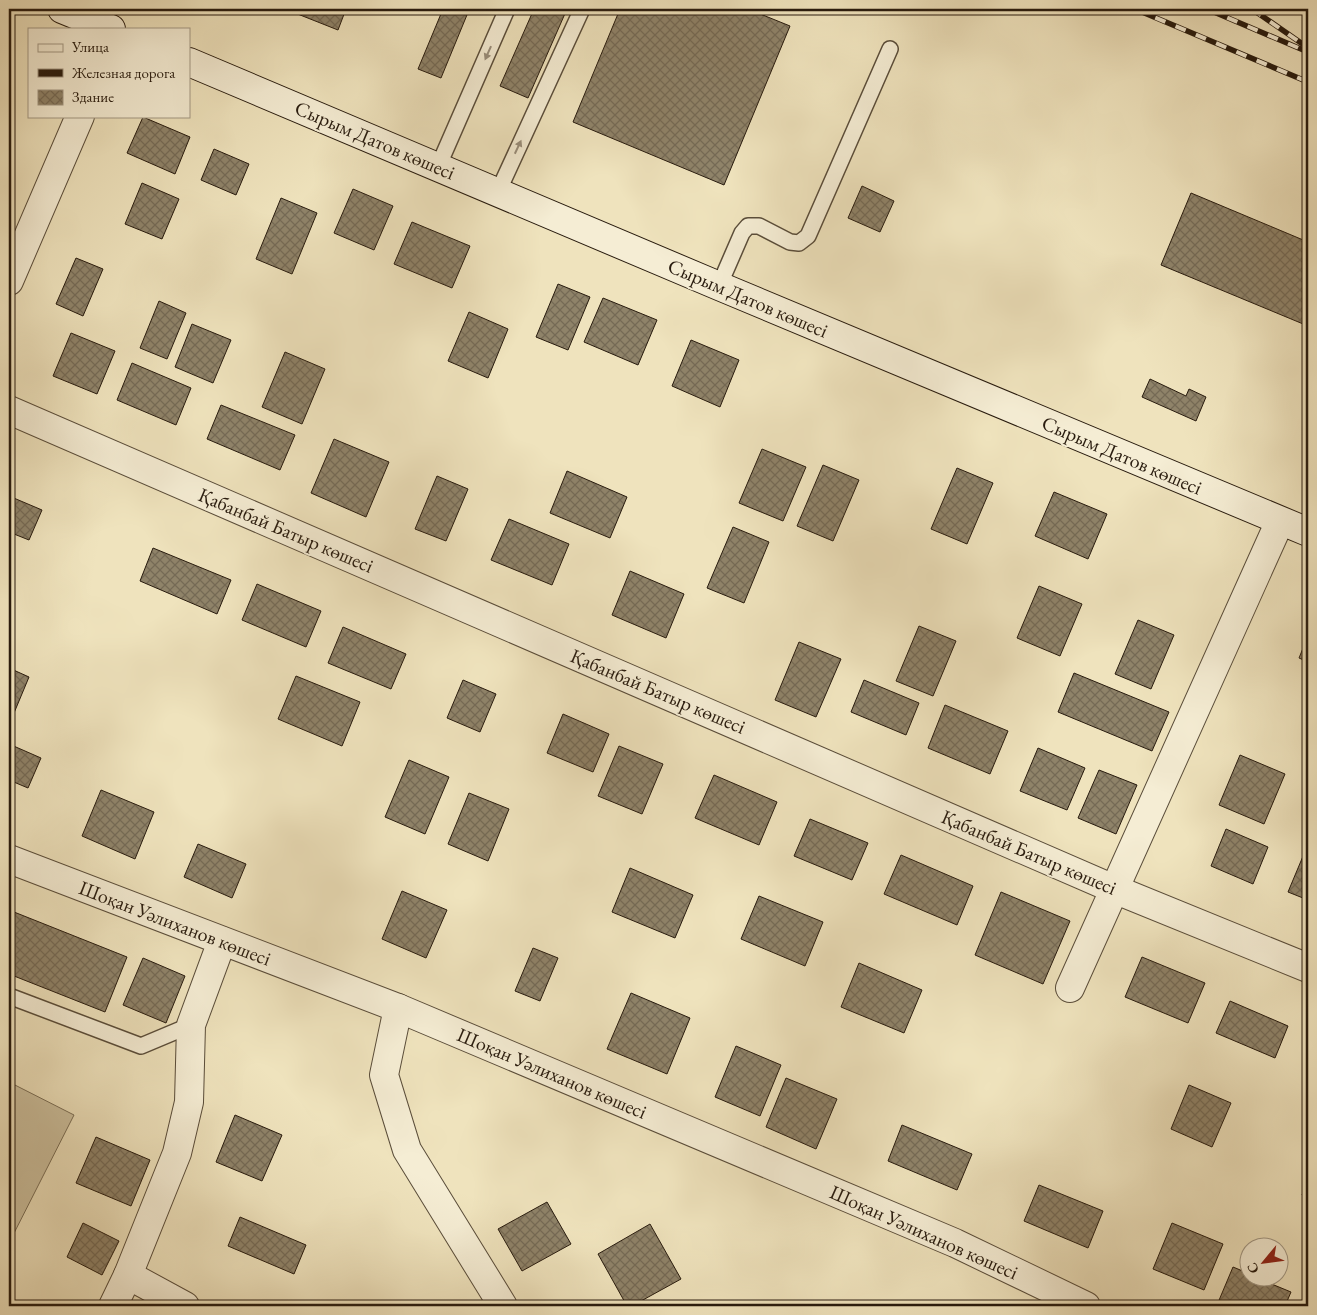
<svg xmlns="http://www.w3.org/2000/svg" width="1317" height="1315" viewBox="0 0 1317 1315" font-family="'EB Garamond',serif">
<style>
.grass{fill:#cdc19f;stroke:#7a6e56}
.building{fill:url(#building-cross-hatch);stroke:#281b0e}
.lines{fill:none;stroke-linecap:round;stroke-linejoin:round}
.lane-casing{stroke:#5a4d3a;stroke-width:18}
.street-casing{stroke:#5a4d3a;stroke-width:30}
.secondary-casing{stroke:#281b0e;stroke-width:30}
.lane{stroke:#f5edd4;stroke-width:15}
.street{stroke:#f5edd4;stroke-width:28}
.secondary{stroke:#f5edd4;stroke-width:28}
.rail-casing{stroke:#281b0e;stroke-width:5.5}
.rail{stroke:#f5edd4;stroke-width:4;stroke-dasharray:11;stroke-linecap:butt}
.oneway{fill:#998e7b}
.labels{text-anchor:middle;stroke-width:4;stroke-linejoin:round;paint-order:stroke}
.street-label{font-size:20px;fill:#281b0e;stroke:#f5edd4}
</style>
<defs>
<pattern id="building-cross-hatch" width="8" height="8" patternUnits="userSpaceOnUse" patternTransform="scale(1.25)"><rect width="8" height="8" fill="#8f8369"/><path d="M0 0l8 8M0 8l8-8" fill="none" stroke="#756a55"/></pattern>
</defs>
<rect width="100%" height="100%" fill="#efe3bd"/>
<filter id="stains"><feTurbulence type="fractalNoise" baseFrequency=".004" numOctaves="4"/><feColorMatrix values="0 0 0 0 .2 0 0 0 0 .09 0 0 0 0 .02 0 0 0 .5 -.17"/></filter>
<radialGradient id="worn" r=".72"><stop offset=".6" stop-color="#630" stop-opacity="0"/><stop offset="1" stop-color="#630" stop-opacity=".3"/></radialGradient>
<polygon class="grass" points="9,1082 74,1115 9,1243"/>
<g class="building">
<polygon points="285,9 346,9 338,30"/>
<polygon points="443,9 464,9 469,10 441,78 418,69"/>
<polygon points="534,9 567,9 528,98 500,86"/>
<polygon points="620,9 748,9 790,26 724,185 573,122"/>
<polygon points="143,117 190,137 175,174 127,153"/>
<polygon points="214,149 249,164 236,195 201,180"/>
<polygon points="142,183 179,199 162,239 125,224"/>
<polygon points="862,186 894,201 880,232 848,218"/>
<polygon points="353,189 393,206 374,250 334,233"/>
<polygon points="1191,193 1308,242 1308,326 1161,265"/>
<polygon points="281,198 317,213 292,274 256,259"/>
<polygon points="412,222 470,246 452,288 394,264"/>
<polygon points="76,258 103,269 83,316 56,304"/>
<polygon points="558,284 590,297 568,350 536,337"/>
<polygon points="603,298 657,320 638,365 584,342"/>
<polygon points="159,301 186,313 167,359 140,348"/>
<polygon points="469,312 508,329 488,378 448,361"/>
<polygon points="192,324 231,340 213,383 175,367"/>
<polygon points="71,333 115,351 97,394 53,376"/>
<polygon points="691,340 739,360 720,407 672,386"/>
<polygon points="285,352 325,369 302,424 262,407"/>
<polygon points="132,363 191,388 176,425 117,400"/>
<polygon points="1150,379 1186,396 1189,389 1206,397 1196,421 1142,397"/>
<polygon points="221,405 295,435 280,470 207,439"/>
<polygon points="334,439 389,462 366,517 311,493"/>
<polygon points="762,449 806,467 783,521 739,503"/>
<polygon points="823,465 859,480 833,541 797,526"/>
<polygon points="957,468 993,483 967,544 931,529"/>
<polygon points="567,471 627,497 610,538 550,513"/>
<polygon points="437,476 468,489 446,541 415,529"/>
<polygon points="1054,492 1107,514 1088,559 1035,536"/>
<polygon points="9,496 42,510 29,540 9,532"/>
<polygon points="509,519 569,544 552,585 491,560"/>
<polygon points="733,527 769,542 744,603 707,588"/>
<polygon points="153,548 231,580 217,614 140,581"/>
<polygon points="630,571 684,594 666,638 612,615"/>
<polygon points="257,584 321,611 306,647 242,620"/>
<polygon points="1039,586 1082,604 1060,656 1017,638"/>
<polygon points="1138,620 1174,635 1151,689 1115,674"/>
<polygon points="919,626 956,641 933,696 896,681"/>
<polygon points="343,627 406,654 391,689 328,663"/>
<polygon points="1308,636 1308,662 1299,658"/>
<polygon points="799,642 841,659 816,717 775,700"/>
<polygon points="9,668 29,677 9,725"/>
<polygon points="1074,673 1169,712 1152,751 1058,712"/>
<polygon points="296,676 360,702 342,746 278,719"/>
<polygon points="463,680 496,694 480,732 447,718"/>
<polygon points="864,680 919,703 906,735 851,712"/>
<polygon points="945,705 1008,731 990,774 928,748"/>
<polygon points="563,714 609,734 593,772 547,753"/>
<polygon points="9,744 41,758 28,788 9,780"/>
<polygon points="619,746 663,764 642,814 598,796"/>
<polygon points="1038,748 1085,768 1067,810 1020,791"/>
<polygon points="1240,755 1285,774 1264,824 1219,805"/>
<polygon points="409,760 449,777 425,834 385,817"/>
<polygon points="1099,770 1137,785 1116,834 1078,818"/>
<polygon points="714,775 777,802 759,845 695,818"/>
<polygon points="101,790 154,812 135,859 82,836"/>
<polygon points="469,793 509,809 488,861 448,844"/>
<polygon points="810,819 868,843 852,880 794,856"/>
<polygon points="1226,829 1268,847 1253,884 1211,866"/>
<polygon points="198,844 246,864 232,898 184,877"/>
<polygon points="1306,849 1308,850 1308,900 1288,892"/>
<polygon points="901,855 973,886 957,925 884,894"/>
<polygon points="630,868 693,895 675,938 612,912"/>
<polygon points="402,891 447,910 426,958 382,939"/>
<polygon points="1001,892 1070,921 1043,984 975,955"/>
<polygon points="759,896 823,922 805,966 741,939"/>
<polygon points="9,910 127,957 105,1012 9,974"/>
<polygon points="533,948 558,958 540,1001 515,991"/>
<polygon points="1142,957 1205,983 1188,1023 1125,997"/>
<polygon points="143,958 185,976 166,1023 123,1005"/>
<polygon points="859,963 922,990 904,1033 841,1007"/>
<polygon points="631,993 690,1018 667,1074 607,1049"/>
<polygon points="1230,1001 1288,1026 1275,1058 1216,1033"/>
<polygon points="736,1046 781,1065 760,1116 715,1097"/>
<polygon points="786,1078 837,1099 816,1149 766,1127"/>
<polygon points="1189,1085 1231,1103 1212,1147 1171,1129"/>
<polygon points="235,1115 282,1135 262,1181 216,1162"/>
<polygon points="902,1125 972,1154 957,1190 888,1161"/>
<polygon points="96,1137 150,1160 131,1206 76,1183"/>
<polygon points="1308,1179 1308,1198 1302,1195"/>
<polygon points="1039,1185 1103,1211 1088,1248 1024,1221"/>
<polygon points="547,1202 571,1244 522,1271 498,1229"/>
<polygon points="240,1217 306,1245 294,1274 228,1246"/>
<polygon points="83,1223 119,1241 102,1275 67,1257"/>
<polygon points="1172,1223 1223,1244 1204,1290 1153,1269"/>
<polygon points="650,1224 681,1279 632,1306 627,1306 598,1254"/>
<polygon points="1233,1267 1250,1274 1250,1278 1257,1278 1291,1292 1285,1306 1220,1306 1217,1305"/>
</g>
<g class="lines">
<defs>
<g id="lane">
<polyline points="438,167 507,9"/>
<polyline points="498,192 582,9"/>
<polyline points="719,286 742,233 748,226 759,226 790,242 799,243 808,236 890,49"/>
<polyline points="9,996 141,1046 191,1025"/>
</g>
<g id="street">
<polyline points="9,281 80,116"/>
<polyline points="9,410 1114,889 1308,968"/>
<polyline points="9,859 398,1008 955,1243 1086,1306"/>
<polyline points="1070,988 1280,521"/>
<polyline points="398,1008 384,1075 407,1150 503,1306"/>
<polyline points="128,1275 185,1306"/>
<polyline points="113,1306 128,1275 177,1153 189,1102 191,1025 222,941"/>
</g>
<g id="secondary">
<polyline points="62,9 111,29"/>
<polyline points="189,62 719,286 1308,532"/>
</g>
</defs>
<use href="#lane" class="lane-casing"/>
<use href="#street" class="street-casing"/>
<use href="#secondary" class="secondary-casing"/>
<use href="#lane" class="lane"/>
<use href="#street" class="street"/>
<use href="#secondary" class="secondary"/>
<defs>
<g id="rail">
<polyline points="1135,9 1308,82"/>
<polyline points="1207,9 1308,52"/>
<polyline points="1252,9 1304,45"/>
</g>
</defs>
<use href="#rail" class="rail-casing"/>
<use href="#rail" class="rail"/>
</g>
<defs><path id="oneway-solid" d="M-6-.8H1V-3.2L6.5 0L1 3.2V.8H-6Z" transform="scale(1.25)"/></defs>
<g class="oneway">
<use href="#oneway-solid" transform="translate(488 53) rotate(114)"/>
<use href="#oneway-solid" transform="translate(518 147) rotate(-65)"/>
</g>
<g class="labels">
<g class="street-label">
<text transform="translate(375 140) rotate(23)" y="7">Сырым Датов көшесі</text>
<text transform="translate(748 298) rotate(23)" y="7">Сырым Датов көшесі</text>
<text transform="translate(1122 455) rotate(23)" y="7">Сырым Датов көшесі</text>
<text transform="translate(286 530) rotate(23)" y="7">Қабанбай Батыр көшесі</text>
<text transform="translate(658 691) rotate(23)" y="7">Қабанбай Батыр көшесі</text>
<text transform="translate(1029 852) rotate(23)" y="7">Қабанбай Батыр көшесі</text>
<text transform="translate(175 923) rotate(21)" y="7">Шоқан Уәлиханов көшесі</text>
<text transform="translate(552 1073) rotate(23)" y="7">Шоқан Уәлиханов көшесі</text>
<text transform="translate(924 1232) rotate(24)" y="7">Шоқан Уәлиханов көшесі</text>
</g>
</g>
<rect width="1317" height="1315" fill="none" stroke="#efe3bd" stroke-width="30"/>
<rect x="10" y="10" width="1297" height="1295" fill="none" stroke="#281b0e" stroke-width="2.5"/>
<rect x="15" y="15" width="1287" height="1285" fill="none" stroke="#281b0e"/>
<rect x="28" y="28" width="162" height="90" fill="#f5edd4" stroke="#a39985"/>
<rect x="38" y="44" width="25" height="8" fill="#f5edd4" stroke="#a39985"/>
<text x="72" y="52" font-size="15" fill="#281b0e">Улица</text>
<rect x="38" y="69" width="25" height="8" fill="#281b0e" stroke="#a39985"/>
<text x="72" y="78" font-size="15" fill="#281b0e">Железная дорога</text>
<rect x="38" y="90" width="25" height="15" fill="url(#building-cross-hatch)" stroke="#a39985"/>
<text x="72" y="102" font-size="15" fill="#281b0e">Здание</text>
<g transform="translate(1264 1262) rotate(241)"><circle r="24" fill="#f5edd4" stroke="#a39985"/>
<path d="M0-4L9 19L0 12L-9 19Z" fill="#8f2418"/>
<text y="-8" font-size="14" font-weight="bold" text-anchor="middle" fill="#281b0e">С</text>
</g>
<rect width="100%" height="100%" filter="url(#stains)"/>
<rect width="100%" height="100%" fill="url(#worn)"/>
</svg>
